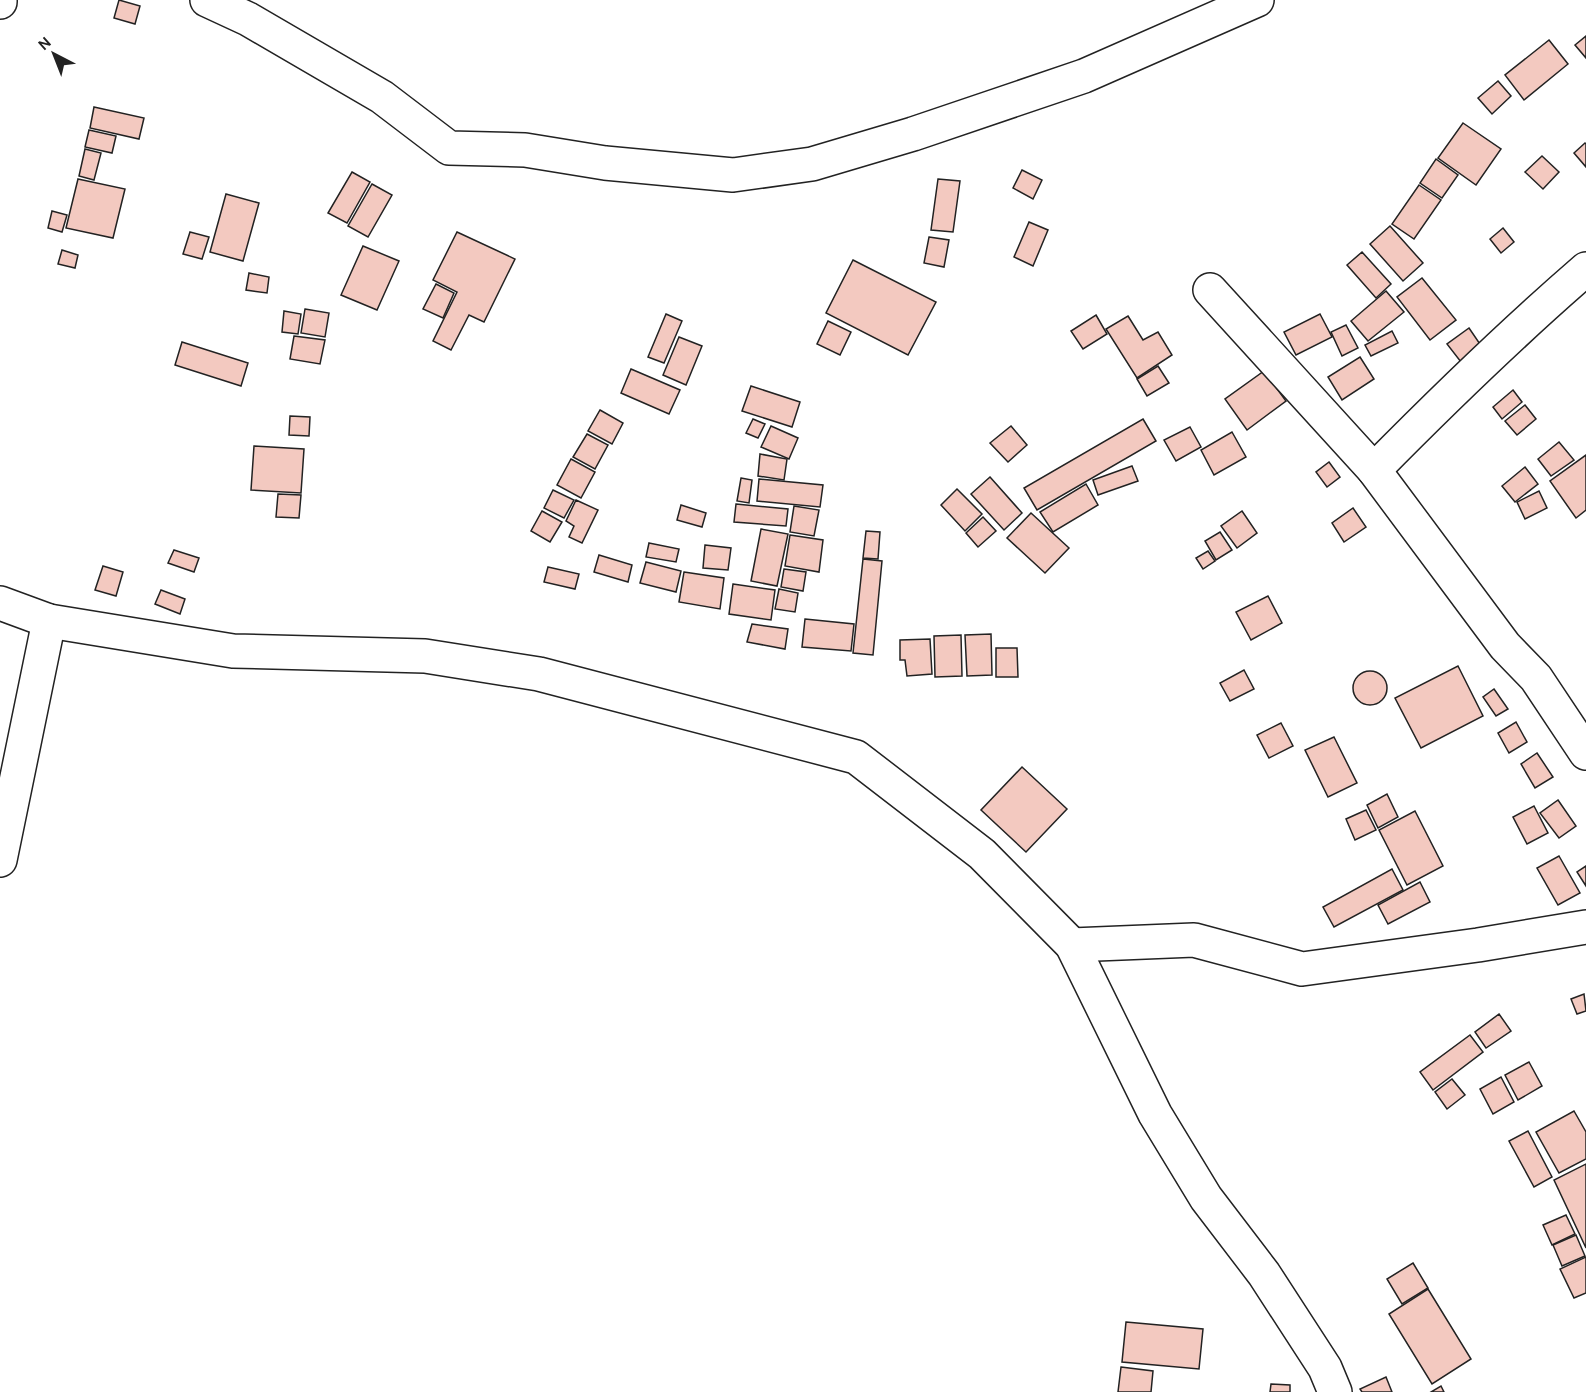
<svg xmlns="http://www.w3.org/2000/svg" width="1586" height="1392" viewBox="0 0 1586 1392" font-family="Karla,sans-serif">
<style>
.building{fill:#f3c9c0;stroke:#222;stroke-width:1.5}
.lines{fill:none;stroke-linecap:round;stroke-linejoin:round}
.minor-casing{stroke:#222;stroke-width:36}
.minor{stroke:#fff;stroke-width:33}
</style>
<rect width="100%" height="100%" fill="#fff"/>
<g class="building">
<polygon points="119,0 140,6 135,24 114,18"/>
<polygon points="1586,36 1586,58 1575,45"/>
<polygon points="1549,40 1568,64 1524,100 1505,75"/>
<polygon points="1498,81 1511,96 1492,114 1478,98"/>
<polygon points="94,107 144,118 139,139 90,128"/>
<polygon points="1463,123 1501,149 1476,185 1438,158"/>
<polygon points="89,130 116,136 112,153 85,147"/>
<polygon points="1585,143 1586,144 1586,167 1574,153"/>
<polygon points="85,149 101,153 94,180 79,176"/>
<polygon points="1542,156 1559,172 1543,189 1525,172"/>
<polygon points="1436,159 1458,175 1442,198 1420,183"/>
<polygon points="1022,170 1042,180 1033,199 1013,188"/>
<polygon points="352,172 370,182 347,223 328,213"/>
<polygon points="78,179 125,189 113,238 66,228"/>
<polygon points="938,179 960,181 953,232 931,230"/>
<polygon points="372,184 392,195 368,237 348,226"/>
<polygon points="1419,185 1441,200 1414,239 1392,224"/>
<polygon points="226,194 259,203 243,261 210,252"/>
<polygon points="52,211 67,215 62,232 48,228"/>
<polygon points="1029,222 1048,230 1033,266 1014,257"/>
<polygon points="1390,226 1423,263 1403,281 1370,244"/>
<polygon points="1503,228 1514,242 1501,253 1490,239"/>
<polygon points="190,232 209,237 202,259 183,254"/>
<polygon points="457,232 515,259 484,322 469,315 451,350 433,341 457,292 433,280"/>
<polygon points="929,237 949,240 944,267 924,263"/>
<polygon points="363,246 399,261 377,310 341,295"/>
<polygon points="62,250 78,255 75,268 58,264"/>
<polygon points="1362,252 1391,284 1376,298 1347,265"/>
<polygon points="853,260 936,302 908,355 826,313"/>
<polygon points="249,273 269,277 267,293 246,290"/>
<polygon points="1422,278 1456,320 1430,340 1397,297"/>
<polygon points="436,284 454,293 443,318 423,309"/>
<polygon points="1386,291 1404,312 1368,341 1351,321"/>
<polygon points="305,309 329,313 325,337 301,333"/>
<polygon points="284,311 301,314 298,334 282,332"/>
<polygon points="666,314 682,321 664,363 648,357"/>
<polygon points="1320,314 1332,337 1296,355 1284,332"/>
<polygon points="1096,315 1107,334 1083,349 1071,331"/>
<polygon points="1128,316 1143,340 1158,332 1172,355 1137,378 1106,329"/>
<polygon points="828,321 851,332 840,355 817,344"/>
<polygon points="1346,325 1358,348 1342,356 1331,332"/>
<polygon points="1469,328 1482,347 1461,362 1447,344"/>
<polygon points="1392,331 1398,343 1371,356 1365,345"/>
<polygon points="294,336 325,340 320,364 290,359"/>
<polygon points="679,337 702,346 686,385 663,375"/>
<polygon points="182,342 248,363 241,386 175,365"/>
<polygon points="1360,357 1374,379 1342,400 1328,377"/>
<polygon points="1158,366 1169,383 1147,396 1137,379"/>
<polygon points="631,369 680,390 669,414 621,393"/>
<polygon points="1264,371 1286,401 1247,430 1225,399"/>
<polygon points="751,386 800,402 792,427 742,411"/>
<polygon points="1513,390 1522,402 1502,419 1493,407"/>
<polygon points="1525,405 1536,419 1517,435 1505,421"/>
<polygon points="600,410 623,423 612,444 588,431"/>
<polygon points="290,416 310,417 309,436 289,435"/>
<polygon points="753,419 765,424 758,438 746,433"/>
<polygon points="1143,419 1156,441 1037,510 1024,488"/>
<polygon points="771,426 798,438 789,459 761,447"/>
<polygon points="1011,426 1027,445 1008,462 990,443"/>
<polygon points="1190,427 1201,447 1176,461 1164,440"/>
<polygon points="1232,432 1246,457 1214,475 1201,450"/>
<polygon points="587,434 608,445 595,469 573,457"/>
<polygon points="1559,442 1574,460 1551,476 1538,459"/>
<polygon points="254,446 304,449 301,493 251,490"/>
<polygon points="760,454 787,459 784,480 758,476"/>
<polygon points="1586,455 1586,510 1576,518 1550,481"/>
<polygon points="571,459 595,472 581,498 557,485"/>
<polygon points="1329,462 1340,477 1327,487 1316,472"/>
<polygon points="1132,466 1138,481 1098,495 1093,480"/>
<polygon points="1525,467 1538,484 1515,502 1502,486"/>
<polygon points="990,477 1022,513 1004,530 971,494"/>
<polygon points="741,478 752,480 749,503 737,501"/>
<polygon points="759,479 823,485 820,507 757,501"/>
<polygon points="1086,484 1098,505 1053,532 1040,512"/>
<polygon points="957,489 982,514 965,531 941,505"/>
<polygon points="553,490 574,500 564,518 544,508"/>
<polygon points="1539,491 1547,508 1525,519 1517,502"/>
<polygon points="278,494 301,495 299,518 276,517"/>
<polygon points="576,500 598,510 582,543 569,537 574,526 566,521"/>
<polygon points="736,504 788,509 786,526 734,522"/>
<polygon points="681,505 706,513 702,527 677,520"/>
<polygon points="794,506 819,510 814,536 790,532"/>
<polygon points="1353,508 1366,527 1344,542 1332,523"/>
<polygon points="542,511 562,522 550,542 531,531"/>
<polygon points="1242,511 1257,533 1237,548 1221,526"/>
<polygon points="1031,513 1069,548 1045,573 1007,538"/>
<polygon points="983,517 996,531 978,547 966,533"/>
<polygon points="761,529 788,534 777,586 751,581"/>
<polygon points="866,531 880,532 878,559 863,558"/>
<polygon points="1220,532 1232,550 1216,560 1205,541"/>
<polygon points="790,535 823,540 819,572 785,566"/>
<polygon points="649,543 679,549 676,562 646,557"/>
<polygon points="705,545 731,548 728,570 703,568"/>
<polygon points="174,550 199,558 194,572 168,563"/>
<polygon points="1208,551 1215,561 1203,569 1196,558"/>
<polygon points="599,555 632,565 628,582 594,572"/>
<polygon points="863,559 882,561 873,655 853,653"/>
<polygon points="646,562 681,571 676,592 640,583"/>
<polygon points="103,566 123,572 116,596 95,590"/>
<polygon points="548,567 579,574 575,589 544,582"/>
<polygon points="784,569 806,572 803,591 781,587"/>
<polygon points="684,572 724,578 720,609 679,602"/>
<polygon points="733,584 775,590 771,620 729,614"/>
<polygon points="779,589 798,593 795,612 775,609"/>
<polygon points="161,590 185,599 180,614 155,604"/>
<polygon points="1268,596 1282,623 1251,640 1236,612"/>
<polygon points="805,619 854,624 851,651 802,647"/>
<polygon points="752,624 788,629 785,649 747,642"/>
<polygon points="991,634 992,675 967,676 965,635"/>
<polygon points="961,635 962,676 935,677 934,636"/>
<polygon points="930,639 932,674 907,676 905,660 900,660 900,640"/>
<polygon points="996,648 1017,648 1018,677 996,677"/>
<polygon points="1458,666 1483,716 1421,748 1395,698"/>
<polygon points="1244,670 1254,689 1230,701 1220,683"/>
<circle cx="1370" cy="688" r="17"/>
<polygon points="1494,689 1508,709 1496,716 1483,697"/>
<polygon points="1516,722 1527,742 1509,753 1498,733"/>
<polygon points="1281,723 1293,746 1269,758 1257,735"/>
<polygon points="1334,737 1357,783 1328,797 1305,750"/>
<polygon points="1537,753 1553,777 1535,788 1521,764"/>
<polygon points="1022,767 1067,809 1026,852 981,810"/>
<polygon points="1387,794 1398,817 1378,828 1367,805"/>
<polygon points="1558,800 1576,826 1559,838 1540,813"/>
<polygon points="1534,806 1548,833 1527,844 1513,817"/>
<polygon points="1366,810 1376,830 1355,840 1346,819"/>
<polygon points="1415,811 1443,866 1407,885 1379,830"/>
<polygon points="1559,856 1580,893 1558,905 1537,868"/>
<polygon points="1586,866 1586,886 1577,872"/>
<polygon points="1392,869 1403,890 1334,927 1323,907"/>
<polygon points="1420,882 1430,902 1388,924 1378,905"/>
<polygon points="1584,994 1586,1011 1577,1014 1571,999"/>
<polygon points="1499,1014 1511,1031 1486,1048 1475,1032"/>
<polygon points="1470,1035 1483,1052 1433,1090 1420,1072"/>
<polygon points="1529,1062 1542,1086 1518,1100 1505,1075"/>
<polygon points="1501,1077 1514,1102 1493,1114 1480,1089"/>
<polygon points="1452,1079 1465,1095 1447,1109 1435,1092"/>
<polygon points="1574,1111 1586,1132 1586,1159 1559,1173 1536,1132"/>
<polygon points="1528,1131 1552,1177 1534,1187 1509,1141"/>
<polygon points="1586,1164 1586,1248 1554,1180"/>
<polygon points="1566,1215 1575,1234 1552,1245 1543,1225"/>
<polygon points="1576,1235 1585,1256 1562,1266 1553,1245"/>
<polygon points="1586,1257 1586,1293 1574,1298 1560,1269"/>
<polygon points="1413,1263 1428,1288 1402,1304 1387,1279"/>
<polygon points="1428,1289 1471,1359 1432,1384 1389,1314"/>
<polygon points="1126,1322 1203,1329 1199,1369 1122,1362"/>
<polygon points="1121,1367 1153,1371 1151,1392 1118,1392"/>
<polygon points="1386,1377 1392,1392 1362,1392 1360,1389"/>
<polygon points="1271,1384 1290,1385 1290,1392 1270,1392"/>
<polygon points="1441,1386 1444,1392 1431,1392"/>
</g>
<g class="lines">
<defs>
<g id="minor">
<polyline points="207,0 248,19 382,97 449,148 525,150 605,163 733,175 812,164 913,134 1084,76 1257,0"/>
<polyline points="0,2 0,0"/>
<polyline points="1210,290 1374,470 1505,646 1536,678 1586,753"/>
<path d="M1374 470C1442 401 1512 333 1586 269"/>
<polyline points="0,603 49,621 233,651 425,656 539,674 856,757 982,854 1072,945 1155,1114 1206,1198 1264,1274 1325,1368 1335,1392"/>
<polyline points="0,860 49,621"/>
<polyline points="1072,945 1194,940 1302,969 1478,945 1586,927"/>
</g>
</defs>
<use href="#minor" class="minor-casing"/>
<use href="#minor" class="minor"/>
</g>
<g transform="translate(54 54) rotate(318)" stroke="#ffffff" stroke-width="4.5" paint-order="stroke">
<path d="M0-4.5L10 22L0 15L-10 22Z" fill="#222222"/>
<text y="-9" font-size="16" font-weight="bold" text-anchor="middle" fill="#222222">N</text>
</g>
</svg>
